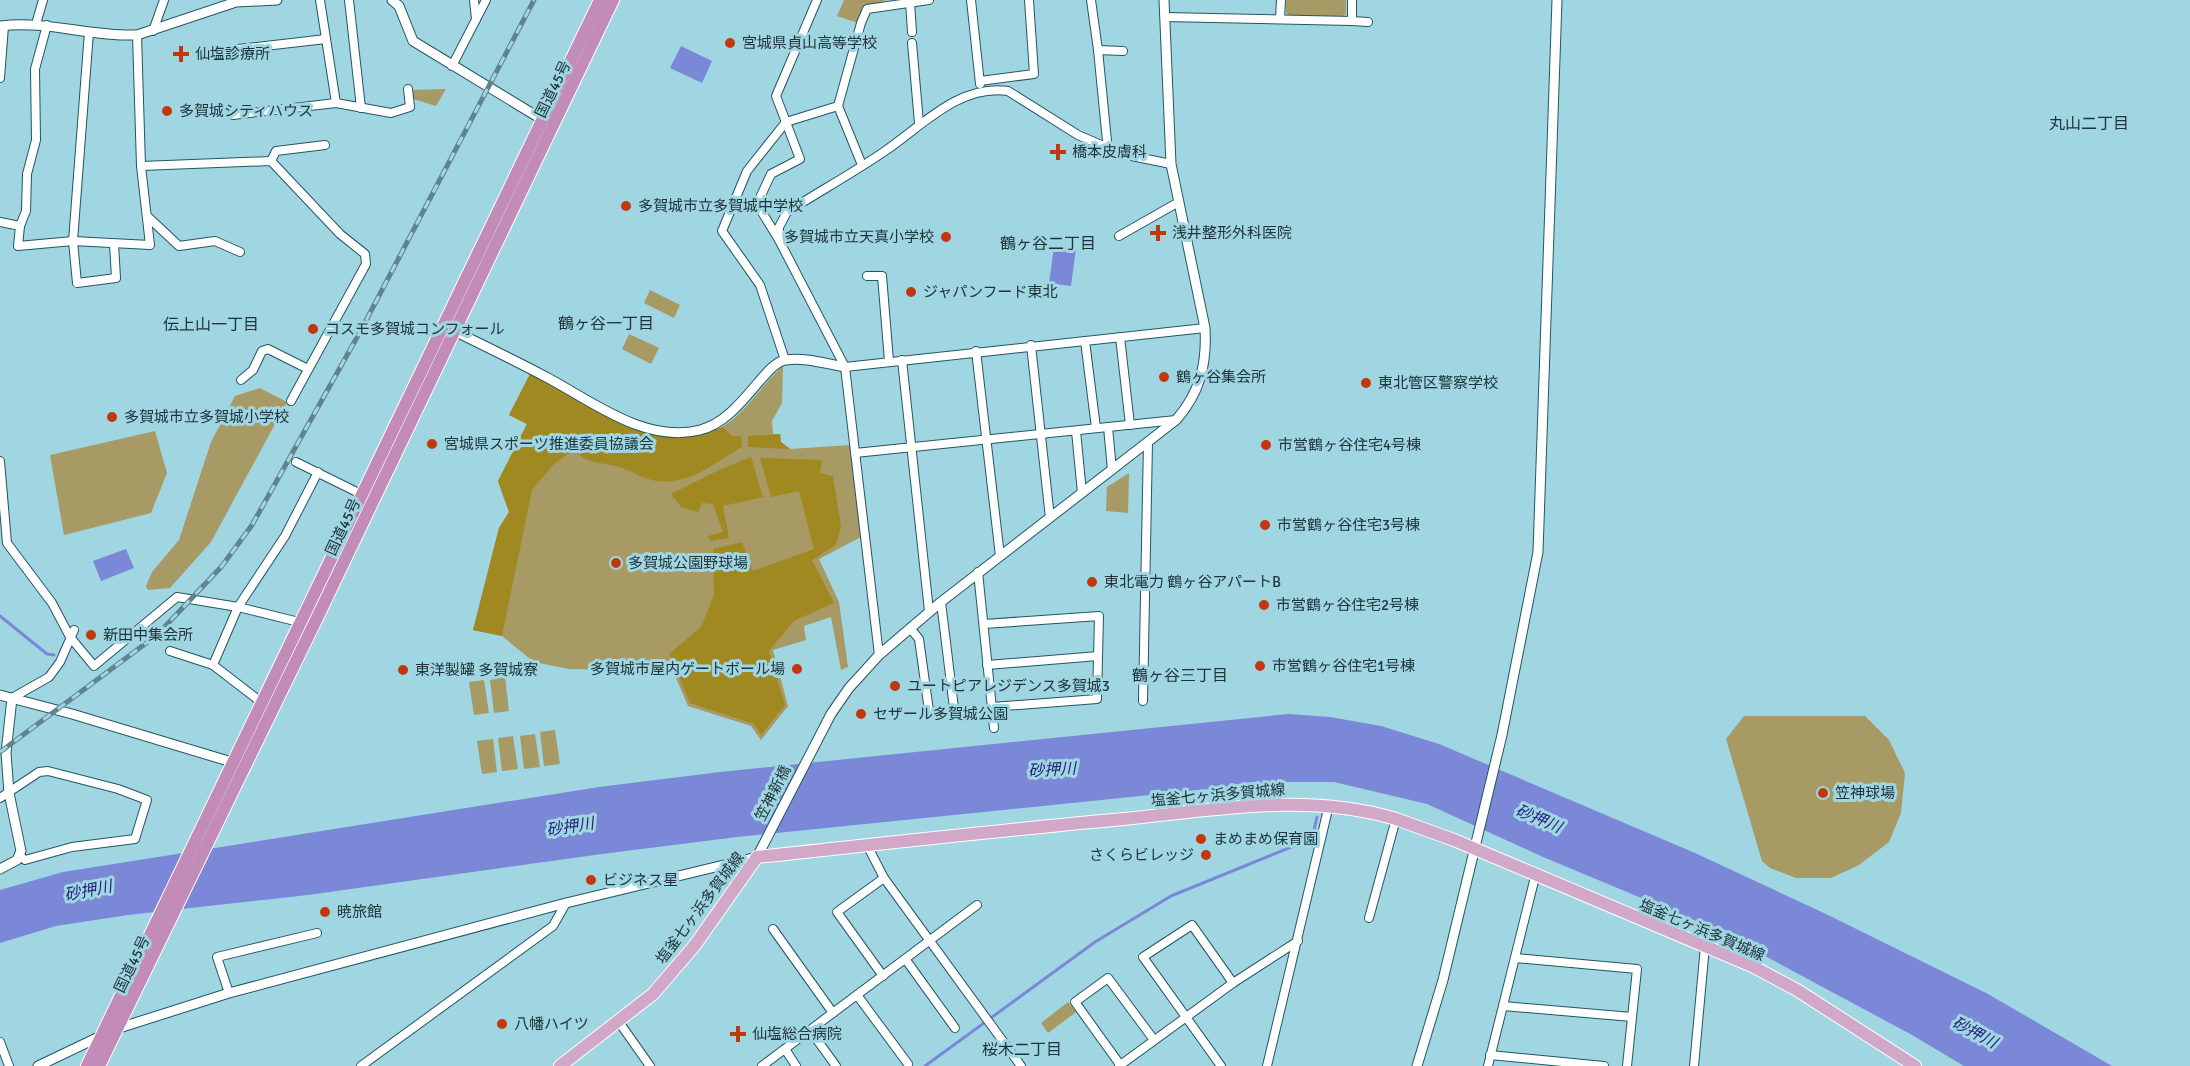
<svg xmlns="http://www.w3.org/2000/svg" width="2190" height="1066" viewBox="0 0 2190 1066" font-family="Signika,'Noto Sans JP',sans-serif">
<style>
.green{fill:#a89a64}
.forest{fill:#a18921}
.water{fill:#7b88d8}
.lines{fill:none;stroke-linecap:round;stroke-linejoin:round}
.stream{stroke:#7b88d8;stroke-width:3}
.minor-casing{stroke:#235662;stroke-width:10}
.tertiary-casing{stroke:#235662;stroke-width:11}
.primary-casing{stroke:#fff;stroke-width:14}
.trunk-casing{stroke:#fff;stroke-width:14}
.minor{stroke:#fff;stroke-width:8}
.tertiary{stroke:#fff;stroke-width:9}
.primary{stroke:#d2a8c9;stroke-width:12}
.trunk{stroke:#c38bb7;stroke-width:12}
.rail-casing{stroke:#5f848d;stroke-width:5}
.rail{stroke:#a0d5e2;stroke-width:3;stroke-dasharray:9;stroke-linecap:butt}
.poi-dot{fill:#c1380f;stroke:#a0d5e2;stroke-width:2}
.labels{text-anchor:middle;stroke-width:6;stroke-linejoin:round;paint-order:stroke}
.poi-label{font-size:15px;fill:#20353b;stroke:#a0d5e2;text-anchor:start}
.street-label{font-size:15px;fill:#20353b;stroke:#a0d5e2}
.neighbourhood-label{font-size:16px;fill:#20353b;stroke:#a0d5e2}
.water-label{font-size:16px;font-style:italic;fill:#24217d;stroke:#a0d5e2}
</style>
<rect width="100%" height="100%" fill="#a0d5e2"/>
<g class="green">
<polygon points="844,0 886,0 866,8 858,23 837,16"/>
<polygon points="1286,0 1346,0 1346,14 1341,18 1289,17 1286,12"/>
<polygon points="446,89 436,106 413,99 411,90"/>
<polygon points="650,290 680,305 674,318 644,303"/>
<polygon points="629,334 659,348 651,364 622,349"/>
<path d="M783 366 782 403 772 421 773 434H780L781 442 790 449 851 445 861 537 819 559 839 602 848 667 841 670 831 617 804 626 806 640 773 650 788 706 761 740 751 726 688 706 673 671 569 669 534 662 502 636 473 630 499 528 509 512 498 481 527 424 509 415 530 374C574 398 675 456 722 427 747 412 761 385 783 366Z"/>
<polygon points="260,388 287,402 211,542 170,588 148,590 146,586 152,572 179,540 211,442 235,396"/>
<polygon points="155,431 167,473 151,513 64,535 50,455"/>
<polygon points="1129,473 1128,513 1106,511 1107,487"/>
<polygon points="505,677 509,711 494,713 490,680"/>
<polygon points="484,680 489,713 474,715 469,682"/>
<polygon points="1744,716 1865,716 1889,740 1905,773 1901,813 1889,842 1859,865 1831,878 1796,878 1770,868 1762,861 1726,739"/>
<polygon points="555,730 560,764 544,766 540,732"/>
<polygon points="535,734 540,767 524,769 520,736"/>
<polygon points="513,736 518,769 502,771 498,738"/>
<polygon points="493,739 497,772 482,774 477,741"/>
<polygon points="1068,1002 1076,1012 1048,1033 1041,1023"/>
</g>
<g class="forest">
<path d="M530 374 602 413 683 437 698 436 723 427 732 436H741L742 447C712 465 681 491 645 478 636 475 628 469 619 467 598 461 592 466 573 450L553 465 532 490 502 636 473 630 499 528 509 512 498 481 527 424 509 415Z"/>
<polygon points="780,434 781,442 790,449 748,447 748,436"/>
<polygon points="751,457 763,497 723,506 729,538 710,541 708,536 723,532 713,504 702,503 698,512 681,507 671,494 721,469"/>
<polygon points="760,458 822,460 820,473 833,476 841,526 836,545 812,560 834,603 794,621 769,651 785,705 761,735 754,724 690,703 669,654 701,627 714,595 713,549 742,542 753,571 814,549 799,491 771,497"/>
</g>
<g class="water">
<polygon points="681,46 712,61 702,83 670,68"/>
<polygon points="1054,247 1076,249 1071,286 1049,283"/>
<polygon points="126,549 134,568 101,581 93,561"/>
<polygon points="1288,714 1330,717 1381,726 1439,744 1695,853 1826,914 1988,994 2112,1066 1964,1066 1912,1035 1711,927 1543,857 1427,804 1334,782 1278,782 737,837 602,854 308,895 128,915 56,926 0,943 0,890 63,872 599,787 720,772"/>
</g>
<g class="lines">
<g class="stream">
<polyline points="0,616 47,654 54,655"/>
<polyline points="925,1066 1095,942 1171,896 1306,841 1313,834 1317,817"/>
</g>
<defs>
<g id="minor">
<polyline points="349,0 361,108"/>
<polyline points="474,0 476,19"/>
<polyline points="971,0 980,84"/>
<polyline points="1091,0 1098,50"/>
<polyline points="910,2 912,32"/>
<polyline points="1165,17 1352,21 1352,0"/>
<polyline points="1280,19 1281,0"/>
<polyline points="1352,21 1368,22"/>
<polyline points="36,24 43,0"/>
<polyline points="153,31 164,0"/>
<polyline points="89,32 73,241 77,283 116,278 114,244"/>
<polyline points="137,35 141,166"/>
<polyline points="912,43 919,123"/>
<polyline points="238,49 326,39"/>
<polyline points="452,66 486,0"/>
<polyline points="0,78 4,26"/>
<polyline points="980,81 1034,74 1029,0"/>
<polyline points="336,103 391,113 410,107 408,89"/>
<polyline points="233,115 336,103 320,0"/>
<polyline points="1105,147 1107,141 1098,50 1123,51"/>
<polyline points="271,161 276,151 325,145"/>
<polyline points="862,165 838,106 861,23 867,9 929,0"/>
<polyline points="147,216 179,246 215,241 240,252"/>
<polyline points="0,222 20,226 18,246 73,241 150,245 141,166 271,161 340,234 365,254 366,264 291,401"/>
<polyline points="20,226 26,211 27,174 36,140 35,69 47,25"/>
<polyline points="1119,236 1177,203"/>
<polyline points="779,240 757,204 771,174 800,159 776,96 817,0"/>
<polyline points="867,276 882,276 889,361"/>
<polyline points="1120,337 1130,425"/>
<polyline points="1085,341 1096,428"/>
<polyline points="1031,345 1050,518"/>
<polyline points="976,351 1000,556"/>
<polyline points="785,360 760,285 722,231 747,171 786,122 838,106"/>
<polyline points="902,360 929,611"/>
<polyline points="845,367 1205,328"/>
<polyline points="241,380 253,370 262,351 268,349 308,369"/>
<polyline points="1108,427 1112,470"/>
<polyline points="1076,431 1082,493"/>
<polyline points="855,453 1176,420"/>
<polyline points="0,461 7,543 52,603 70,637 94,666 177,597 238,607 303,623"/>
<polyline points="296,462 365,496"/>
<polyline points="978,572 994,728"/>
<polyline points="941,602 954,708"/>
<polyline points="984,624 1099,616 1097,699 992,707"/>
<polyline points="910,628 919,639 929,711"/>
<polyline points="170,651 213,665 261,702"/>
<path d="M879 655 845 367 779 240V227L787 212C820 191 853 173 885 151 922 126 959 84 1008 91L1078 135 1122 154 1171 164"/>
<polyline points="213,665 238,607 285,536 318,472"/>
<polyline points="987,665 1098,656"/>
<polyline points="12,698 49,677 60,662 74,630"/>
<polyline points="1143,701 1148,442"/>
<polyline points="0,798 39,772 48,771 118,789 147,800 135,839 72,847 25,860 20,856"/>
<polyline points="867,845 884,878 1021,1066"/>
<polyline points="1369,918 1396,819"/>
<polyline points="773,929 833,1013"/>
<polyline points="1515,958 1637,969 1627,1066"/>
<polyline points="906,960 955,1028"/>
<polyline points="883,976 837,912 884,878"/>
<polyline points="229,993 217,957 317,933"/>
<polyline points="857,995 908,1064"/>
<polyline points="1503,1006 1632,1017"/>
<polyline points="619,1022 650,1066"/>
<polyline points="810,1030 836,1066"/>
<polyline points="0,1042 9,1066"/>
<polyline points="785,1049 796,1066"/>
<polyline points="1490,1055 1604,1066"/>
<polyline points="361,1066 553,926 566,903"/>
<polyline points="762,1066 977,905"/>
<polyline points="1119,1066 1233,983 1298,941"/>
<polyline points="1121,1066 1075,1002 1108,978 1154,1040"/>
<polyline points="1221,1066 1143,957 1192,925 1233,983"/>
<polyline points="1267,1066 1329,805"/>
<polyline points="1488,1066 1535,877"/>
<polyline points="1694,1066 1705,946"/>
</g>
<g id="tertiary">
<polyline points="392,0 399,6 413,41 548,123"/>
<path d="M0 26C47 20 91 37 137 35L236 2 277 0"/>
<path d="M450 329C483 345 516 361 548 378 593 402 646 444 700 430 741 420 764 362 786 360 805 357 826 364 845 367"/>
<polyline points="0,695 72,714 245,766"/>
<polyline points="0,869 17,860 21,851 9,793 6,753 12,698"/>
<path d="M116 1029 229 993 566 903 757 857 831 714 849 688 879 655 941 602 1176 420C1200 393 1207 364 1205 328L1171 164 1164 0"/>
<polyline points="38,1066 103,1035"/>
<polyline points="1417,1066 1443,980 1502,735 1538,552 1557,0"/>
</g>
<path id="primary" d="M560 1066 653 994 695 945 757 857C879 844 1002 830 1124 819 1214 810 1307 792 1396 819L1454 840 1752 966 1797 990 1915 1066"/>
<g id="trunk">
<polyline points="87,1066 600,0"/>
<polyline points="99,1066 317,618 613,0"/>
</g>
</defs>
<use href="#minor" class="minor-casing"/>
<use href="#tertiary" class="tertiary-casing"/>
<use href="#primary" class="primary-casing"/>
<use href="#trunk" class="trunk-casing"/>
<use href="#minor" class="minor"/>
<use href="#tertiary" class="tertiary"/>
<use href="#primary" class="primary"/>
<use href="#trunk" class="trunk"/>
<defs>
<polyline id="rail" points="0,752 157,635 222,566 252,525 360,332 534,0"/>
</defs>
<use href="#rail" class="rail-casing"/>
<use href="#rail" class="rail"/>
</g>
<g class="poi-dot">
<circle cx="730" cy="43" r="6"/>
<path d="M178 45h6v6h6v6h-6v6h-6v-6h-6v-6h6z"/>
<circle cx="167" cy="111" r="6"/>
<path d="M1055 143h6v6h6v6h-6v6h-6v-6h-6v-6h6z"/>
<circle cx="626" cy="206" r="6"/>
<path d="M1155 224h6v6h6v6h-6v6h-6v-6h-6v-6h6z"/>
<circle cx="946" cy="237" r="6"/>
<circle cx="911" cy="292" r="6"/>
<circle cx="313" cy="329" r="6"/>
<circle cx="1164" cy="377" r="6"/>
<circle cx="1366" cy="383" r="6"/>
<circle cx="112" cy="417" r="6"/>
<circle cx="432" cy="444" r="6"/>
<circle cx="1266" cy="445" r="6"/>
<circle cx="1265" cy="525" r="6"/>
<circle cx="616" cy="563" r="6"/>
<circle cx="1092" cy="582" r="6"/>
<circle cx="1264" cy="605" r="6"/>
<circle cx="91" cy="635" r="6"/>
<circle cx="1260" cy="666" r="6"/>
<circle cx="797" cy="669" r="6"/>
<circle cx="403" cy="670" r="6"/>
<circle cx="895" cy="686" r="6"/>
<circle cx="861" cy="714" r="6"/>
<circle cx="1823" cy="793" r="6"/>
<circle cx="1201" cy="839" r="6"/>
<circle cx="1206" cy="855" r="6"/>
<circle cx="591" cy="880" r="6"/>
<circle cx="325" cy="912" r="6"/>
<circle cx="502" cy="1024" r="6"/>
<path d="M735 1025h6v6h6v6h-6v6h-6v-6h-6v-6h6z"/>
</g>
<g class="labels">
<g class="poi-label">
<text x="742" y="48">宮城県貞山高等学校</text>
<text x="195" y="59">仙塩診療所</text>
<text x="179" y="116">多賀城シティハウス</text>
<text x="1072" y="157">橋本皮膚科</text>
<text x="638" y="211">多賀城市立多賀城中学校</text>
<text x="1172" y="238">浅井整形外科医院</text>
<text x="934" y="242" text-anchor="end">多賀城市立天真小学校</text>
<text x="923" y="297">ジャパンフード東北</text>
<text x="325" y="334">コスモ多賀城コンフォール</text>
<text x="1176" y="382">鶴ヶ谷集会所</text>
<text x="1378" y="388">東北管区警察学校</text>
<text x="124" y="422">多賀城市立多賀城小学校</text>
<text x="444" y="449">宮城県スポーツ推進委員協議会</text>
<text x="1278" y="450">市営鶴ヶ谷住宅4号棟</text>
<text x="1277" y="530">市営鶴ヶ谷住宅3号棟</text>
<text x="628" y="568">多賀城公園野球場</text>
<text x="1104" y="587">東北電力 鶴ヶ谷アパートB</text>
<text x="1276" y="610">市営鶴ヶ谷住宅2号棟</text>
<text x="103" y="640">新田中集会所</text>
<text x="1272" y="671">市営鶴ヶ谷住宅1号棟</text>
<text x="785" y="674" text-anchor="end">多賀城市屋内ゲートボール場</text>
<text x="415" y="675">東洋製罐 多賀城寮</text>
<text x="907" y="691">ユートピアレジデンス多賀城3</text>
<text x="873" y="719">セザール多賀城公園</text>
<text x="1835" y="798">笠神球場</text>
<text x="1213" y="844">まめまめ保育園</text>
<text x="1194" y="860" text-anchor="end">さくらビレッジ</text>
<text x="603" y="885">ビジネス星</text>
<text x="337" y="917">暁旅館</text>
<text x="514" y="1029">八幡ハイツ</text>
<text x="752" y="1039">仙塩総合病院</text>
</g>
<g class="street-label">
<text transform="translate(553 89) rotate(-64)" y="5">国道45号</text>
<text transform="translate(343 527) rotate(-65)" y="5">国道45号</text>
<text transform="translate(773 793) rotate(-63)" y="5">笠神新橋</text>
<text transform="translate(1218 795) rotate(-5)" y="5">塩釜七ヶ浜多賀城線</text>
<text transform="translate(700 908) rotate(-53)" y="5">塩釜七ヶ浜多賀城線</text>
<text transform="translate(1702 930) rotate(23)" y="5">塩釜七ヶ浜多賀城線</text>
<text transform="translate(132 964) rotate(-64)" y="5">国道45号</text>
</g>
<g class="neighbourhood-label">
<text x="2089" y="129">丸山二丁目</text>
<text x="1048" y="249">鶴ヶ谷二丁目</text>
<text x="606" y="329">鶴ヶ谷一丁目</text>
<text x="211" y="330">伝上山一丁目</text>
<text x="1180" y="681">鶴ヶ谷三丁目</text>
<text x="1022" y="1055">桜木二丁目</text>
</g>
<g class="water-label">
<text transform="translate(1052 769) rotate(-3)" y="6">砂押川</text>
<text transform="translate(1539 818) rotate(23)" y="6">砂押川</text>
<text transform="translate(570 826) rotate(-9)" y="6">砂押川</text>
<text transform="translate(88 890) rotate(-11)" y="6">砂押川</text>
<text transform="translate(1975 1032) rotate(28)" y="6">砂押川</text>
</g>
</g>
</svg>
